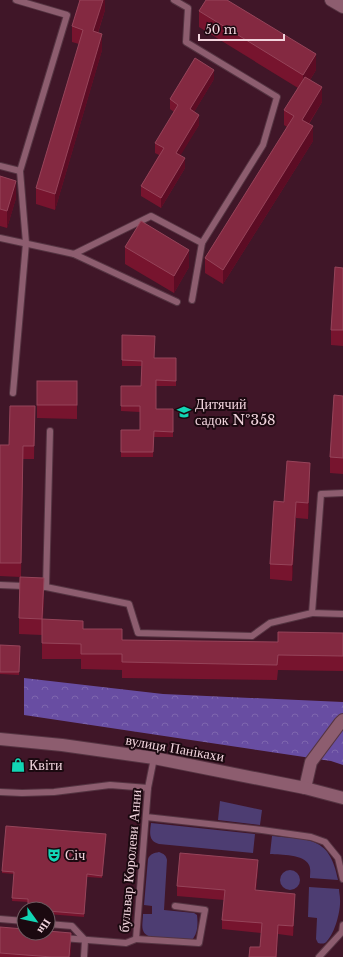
<svg xmlns="http://www.w3.org/2000/svg" width="343" height="957" viewBox="0 0 343 957" font-family="'Libre Baskerville',serif">
<style>
.green{fill:#4d3d72}
.forest{fill:url(#forest-crowns)}
.lines{fill:none;stroke-linecap:round;stroke-linejoin:round}
.lane-casing{stroke:#553442;stroke-width:8}
.street-casing{stroke:#553442;stroke-width:14}
.secondary-casing{stroke:#553442;stroke-width:14}
.lane{stroke:#8d5d6f;stroke-width:6}
.street{stroke:#8d5d6f;stroke-width:12}
.secondary{stroke:#8d5d6f;stroke-width:12}
.wall{fill:#77142e}
.shaded-wall{fill:#5c0c24}
.building{fill:#842941;stroke:#96445a}
.labels{text-anchor:middle;stroke-width:4;stroke-linejoin:round;paint-order:stroke}
.poi-label{font-size:14px;fill:#f2d5de;stroke:#1b0910;text-anchor:start}
.street-label{font-size:14px;fill:#f2d5de;stroke:#1b0910}
</style>
<defs>
<pattern id="forest-crowns" width="20" height="18" patternUnits="userSpaceOnUse"><rect width="20" height="18" fill="#684da2"/><path d="M2 6a3 3 0 1 1 6 0M12 15a3 3 0 1 1 6 0" fill="none" stroke="#7e66ae"/></pattern>
</defs>
<rect width="100%" height="100%" fill="#401628"/>
<g class="green">
<polygon points="220,801 262,810 260,825 218,820"/>
<path d="M151 823 255 834 253 853 159 844C148 841 150 832 151 823Z"/>
<path d="M272 836C309 840 330 836 338 880L310 878C310 874 311 869 309 865 304 854 281 855 270 854Z"/>
<path d="M159 852C164 854 166 855 167 860L164 910 194 913 197 915C198 924 198 933 192 940L151 937C139 933 143 924 143 914H152V906L144 905 148 859C150 854 154 853 159 852Z"/>
<circle cx="290" cy="880" r="10"/>
<path d="M309 887 339 889C339 892 340 896 340 899 341 910 335 933 327 941 325 944 322 944 318 943L316 939 317 918 308 917Z"/>
</g>
<polygon class="forest" points="24,678 163,694 343,702 343,765 331,761 24,715"/>
<g class="lines">
<defs>
<g id="lane">
<polyline points="0,166 20,171 67,15 16,0"/>
<polyline points="0,238 74,254 151,216 202,243 263,145 277,97 186,42 188,8 174,0"/>
<polyline points="74,254 177,302"/>
<polyline points="192,300 202,243"/>
<polyline points="13,393 26,243 20,171"/>
<polyline points="343,493 321,494 312,613 343,614"/>
<polyline points="0,585 46,587 129,604 138,633 252,636 270,623 312,613"/>
<polyline points="46,587 50,431"/>
<polyline points="0,792 22,793 54,792 110,785 148,788"/>
<polyline points="146,817 262,830 311,837 325,842 338,858 343,879"/>
<polyline points="0,919 24,921"/>
<polyline points="48,924 72,926 85,940"/>
<polyline points="63,938 126,943 136,939 148,788 154,758"/>
<polyline points="136,939 199,943 205,910 175,906"/>
<polyline points="84,957 85,940"/>
<polyline points="319,957 342,932 343,925"/>
</g>
<g id="street">
<polyline points="331,0 343,7"/>
<polyline points="305,788 311,762 340,723 343,720"/>
</g>
<polyline id="secondary" points="0,739 62,745 154,758 305,788 343,798"/>
</defs>
<use href="#lane" class="lane-casing"/>
<use href="#street" class="street-casing"/>
<use href="#secondary" class="secondary-casing"/>
<use href="#lane" class="lane"/>
<use href="#street" class="street"/>
<use href="#secondary" class="secondary"/>
</g>
<g class="wall">
<polygon points="78,0 105,0 105,10 98,33 102,50 55,210 36,204 36,188 79,44 72,42 72,26 80,1"/>
<polygon points="199,11 316,70 310,80 322,102 309,124 313,141 223,284 205,273 205,258 287,127 284,125 284,110 298,88 199,27"/>
<polygon points="214,79 194,112 199,125 180,155 185,168 161,208 141,196 141,186 159,155 155,153 155,143 174,112 170,109 170,99"/>
<polygon points="0,176 16,198 7,228 0,226"/>
<polygon points="125,247 189,267 174,293 125,264"/>
<polygon points="343,268 343,346 331,345 331,330"/>
<polygon points="122,335 154,358 176,358 176,386 156,386 156,409 173,409 173,437 154,437 153,457 121,457 121,430 140,430 140,412 121,411 121,386 141,386 142,366 122,366"/>
<polygon points="37,381 77,381 77,419 37,418"/>
<polygon points="343,396 343,474 330,473 330,457"/>
<polygon points="35,406 34,459 23,459 21,577 0,576 0,445 9,445"/>
<polygon points="310,478 308,519 296,518 292,581 270,579 270,564 284,502"/>
<polygon points="44,594 43,619 83,629 122,640 278,642 343,633 343,671 278,670 277,680 122,678 122,670 81,669 81,659 42,659 42,635 19,634 19,618"/>
<polygon points="0,645 20,646 19,675 0,674"/>
<polygon points="106,834 102,878 87,877 84,917 48,914 48,909 28,902 12,901 14,874 2,873 2,871"/>
<polygon points="258,869 256,890 295,903 293,936 278,934 260,947 261,933 222,929 222,920 224,900 177,896 177,886"/>
<polygon points="0,927 71,950 70,957 0,957"/>
</g>
<g class="shaded-wall">
<polygon points="103,0 105,0 105,10 93,47 93,31"/>
<polygon points="102,34 102,50 55,210 55,194"/>
<polygon points="316,54 316,70 303,91 303,75"/>
<polygon points="214,70 214,79 190,119 190,109"/>
<polygon points="322,87 322,102 302,134 302,120"/>
<polygon points="199,115 199,125 176,163 176,153"/>
<polygon points="313,126 313,141 223,284 223,270"/>
<polygon points="185,158 185,168 161,208 161,198"/>
<polygon points="16,181 16,198 7,228 7,211"/>
<polygon points="189,250 189,267 174,293 174,276"/>
<polygon points="310,463 310,478 308,519 308,503"/>
<polygon points="296,502 296,518 292,581 292,565"/>
<polygon points="44,578 44,594 42,630 42,619"/>
<polygon points="258,860 258,869 255,900 255,890"/>
<polygon points="295,894 295,903 293,936 293,926"/>
<polygon points="278,925 278,934 277,957 276,957"/>
<polygon points="71,933 71,950 70,957 69,957"/>
</g>
<g class="building">
<polygon points="80,0 103,0 93,31 102,34 55,194 36,188 83,30 72,26"/>
<polygon points="206,0 227,0 316,54 303,75 199,11"/>
<polygon points="195,58 214,70 190,109 199,115 176,153 185,158 161,198 141,186 164,148 155,143 178,105 170,99"/>
<polygon points="305,77 322,87 302,120 313,126 223,270 205,258 294,116 284,110"/>
<polygon points="0,176 16,181 7,211 0,209"/>
<polygon points="141,221 189,250 174,276 125,247"/>
<polygon points="335,267 343,268 343,330 331,330"/>
<polygon points="122,335 155,336 154,358 176,358 176,381 156,380 156,409 173,409 173,432 154,431 153,452 121,452 121,430 140,430 140,406 121,406 121,386 141,386 142,361 122,360"/>
<rect x="37" y="381" width="40" height="24"/>
<polygon points="334,395 343,396 343,458 330,457"/>
<polygon points="10,406 35,406 34,446 23,446 21,563 0,563 0,445 9,445"/>
<polygon points="287,461 310,463 308,503 296,502 292,565 270,564 274,501 284,502"/>
<polygon points="20,577 44,578 42,619 19,618"/>
<polygon points="42,619 83,621 83,629 122,629 122,640 278,642 278,632 343,633 343,656 278,655 277,665 122,662 122,654 81,654 81,644 42,643"/>
<polygon points="0,645 20,646 19,672 0,672"/>
<polygon points="6,826 106,834 102,876 87,874 84,914 48,911 48,909 28,909 28,899 12,898 14,872 2,871"/>
<polygon points="180,853 258,860 255,890 295,894 293,926 278,925 276,957 249,957 250,947 260,947 262,923 222,920 225,890 177,886"/>
<polygon points="0,927 24,929 24,933 48,933 48,931 71,933 69,957 52,957 0,953"/>
</g>
<defs>
<symbol id="school-bare" viewBox="-9 -9 18 18"><path d="M0-5L7-2L0 1L-7-2ZM-4 1L0 2.5L4 1V4Q0 6-4 4Z" fill="#12d5b4" stroke="#1b0910" stroke-width="2.5" paint-order="stroke"/></symbol>
<symbol id="shop-bare" viewBox="-9 -9 18 18"><path d="M-5-2.5h2.3a2.7 3.5 0 0 1 5.4 0H5L5.5 6h-11ZM-1.5-2.5h3a1.5 2.3 0 0 0-3 0Z" fill="#12d5b4" stroke="#1b0910" stroke-width="2.5" paint-order="stroke"/></symbol>
<symbol id="theatre-bare" viewBox="-9 -9 18 18"><path d="M-5-5.5Q0-4 5-5.5V0Q5 5 0 6Q-5 5-5 0ZM-3.3-2.5H-1v1.5H-3.3ZM1-2.5H3.3v1.5H1ZM-2.8 1Q0 5.5 2.8 1Z" fill="#12d5b4" stroke="#1b0910" stroke-width="2.5" paint-order="stroke"/></symbol>
</defs>
<g fill-rule="evenodd">
<use href="#school-bare" x="174" y="402" width="20" height="20"/>
<use href="#shop-bare" x="8" y="755" width="20" height="20"/>
<use href="#theatre-bare" x="44" y="845" width="20" height="20"/>
</g>
<g class="labels">
<g class="poi-label">
<text x="195" y="409">Дитячий<tspan x="195" dy="16">садок №358</tspan></text>
<text x="29" y="770">Квіти</text>
<text x="65" y="860">Січ</text>
</g>
<g class="street-label">
<text transform="translate(175 748) rotate(10)" y="5">вулиця Панікахи</text>
<text transform="translate(130 861) rotate(-85)" y="5">бульвар Королеви Анни</text>
</g>
</g>
<g transform="translate(36 921) rotate(123)"><circle r="19" fill="#1b0910" stroke="#715b62"/>
<path d="M0-3L7 15L0 10L-7 15Z" fill="#12d5b4"/>
<text y="-6" font-size="11" font-weight="bold" text-anchor="middle" fill="#f2d5de">Пн</text>
</g>
<path d="M199 34v6h85v-6" fill="none" stroke="#f2d5de" stroke-width="2"/>
<text x="205" y="34" font-size="12" fill="#f2d5de" stroke="#1b0910" stroke-width="3" paint-order="stroke">50 m</text>
</svg>
